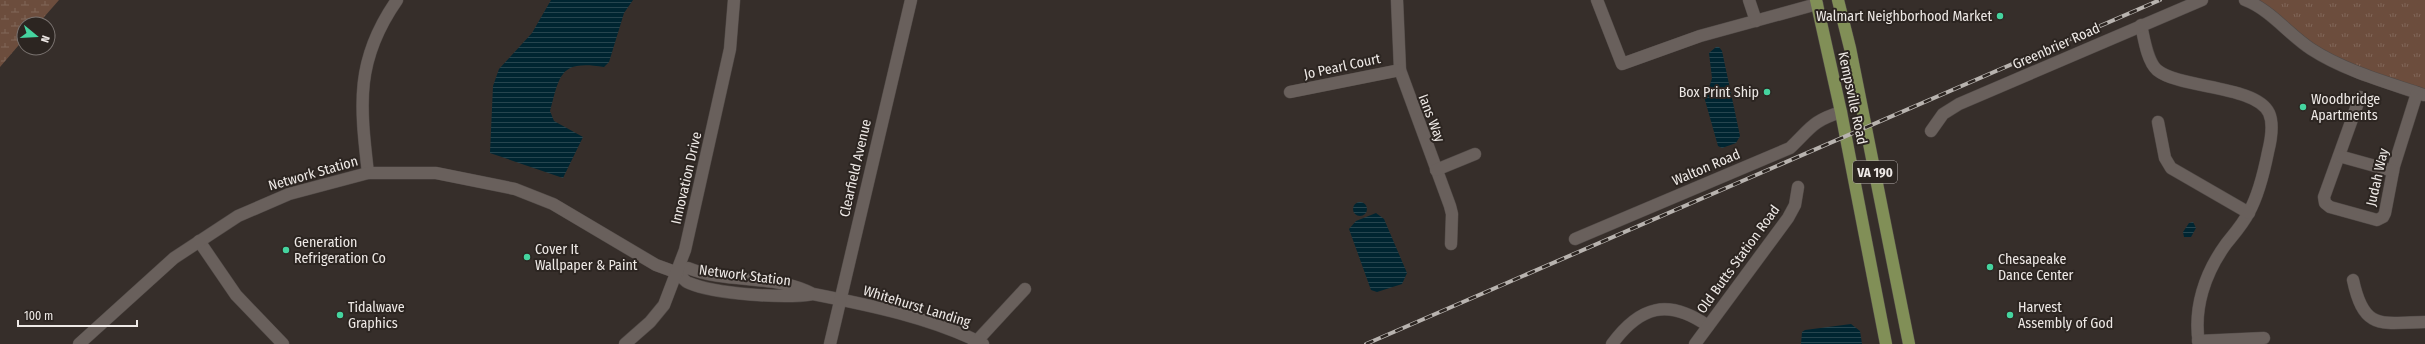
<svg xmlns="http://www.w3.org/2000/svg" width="2425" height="344" viewBox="0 0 2425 344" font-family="'Fira Sans Condensed',sans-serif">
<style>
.wetland{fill:url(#wetland-marsh)}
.park{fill:url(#park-tufts)}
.water{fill:url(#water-rules)}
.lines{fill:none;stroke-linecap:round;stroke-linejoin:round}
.minor-casing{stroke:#504946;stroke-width:13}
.major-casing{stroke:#504946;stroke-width:13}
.minor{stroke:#69605c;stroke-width:12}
.major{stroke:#818f57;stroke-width:12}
.rail-casing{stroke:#b8b3af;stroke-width:4}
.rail{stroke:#2c2521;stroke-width:2.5;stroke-dasharray:8;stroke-linecap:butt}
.poi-dot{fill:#45d49f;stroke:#2c2521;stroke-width:1.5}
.labels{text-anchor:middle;stroke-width:4;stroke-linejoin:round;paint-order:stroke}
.shield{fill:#2c2521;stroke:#b4aeab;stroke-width:1}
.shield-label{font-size:13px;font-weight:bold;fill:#eee9e6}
.poi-label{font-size:14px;fill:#eee9e6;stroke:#2c2521;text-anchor:start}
.street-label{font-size:14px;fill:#eee9e6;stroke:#2c2521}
</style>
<defs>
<pattern id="wetland-marsh" width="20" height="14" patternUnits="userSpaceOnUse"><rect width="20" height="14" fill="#6c4d3d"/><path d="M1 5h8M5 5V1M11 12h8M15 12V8" fill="none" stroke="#816759"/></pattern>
<pattern id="park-tufts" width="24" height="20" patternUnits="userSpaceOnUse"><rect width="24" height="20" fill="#6c4d3d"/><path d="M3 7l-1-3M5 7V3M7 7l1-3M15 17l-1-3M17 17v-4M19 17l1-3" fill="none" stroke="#816759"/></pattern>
<pattern id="water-rules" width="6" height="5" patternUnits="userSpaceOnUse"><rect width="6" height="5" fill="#002531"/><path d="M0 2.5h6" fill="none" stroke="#26454f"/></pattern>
</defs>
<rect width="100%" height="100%" fill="#362e2a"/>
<polygon class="wetland" points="0,0 59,0 38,24 24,24 24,39 0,67"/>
<polygon class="park" points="2256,0 2425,0 2425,90 2350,64 2305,40"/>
<g class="water">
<path d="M551 0H633L624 13 609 62 604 67C560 60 560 74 550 111L554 121 583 137 563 178 490 153 493 86 499 69 532 33Z"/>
<polygon points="1716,47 1719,47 1722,51 1740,136 1736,143 1722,148 1718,146 1703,93 1710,85 1712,78 1709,53"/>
<circle cx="1360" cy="209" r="7"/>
<polygon points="1376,213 1384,219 1407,273 1402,284 1377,292 1371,290 1349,229 1356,221"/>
<polygon points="2193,222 2196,228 2191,237 2184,237 2183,232 2189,223"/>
<polygon points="1851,324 1860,331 1862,344 1801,344 1802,332 1805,330"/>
</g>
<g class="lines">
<defs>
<g id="minor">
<polyline points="1397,0 1400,70 1450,206 1452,214 1451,244"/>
<polyline points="1597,0 1622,64 1700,36 1817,4"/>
<polyline points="1749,0 1756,21"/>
<path d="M2245 0C2271 10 2288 34 2311 49 2345 71 2386 82 2424 95"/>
<path d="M2141 25C2144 38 2147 61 2157 70 2180 89 2256 85 2269 113 2274 124 2271 140 2268 152 2264 172 2259 194 2249 212 2243 224 2234 234 2226 244 2205 273 2193 308 2199 344"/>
<polyline points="1290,92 1400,70"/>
<polyline points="2360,97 2324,197 2325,203 2330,207 2377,220 2383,217 2385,213 2394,166 2417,93"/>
<polyline points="2158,122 2165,158 2171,168 2249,213"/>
<polyline points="1931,131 1943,114 1959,104 2202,0"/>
<polyline points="2339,156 2393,171"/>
<polyline points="1436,170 1475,154"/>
<path d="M368 173C360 104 355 60 397 0"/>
<path d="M1575 239 1790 148C1811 128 1812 121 1841 112"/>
<polyline points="199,241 236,295 283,344"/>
<path d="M2353 280C2364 331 2381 323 2425 322"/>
<path d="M813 294C785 299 715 294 689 283 685 282 681 276 678 273L688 268C727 284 777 274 813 294 869 305 933 318 983 344"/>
<polyline points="2198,341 2264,338"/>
<polyline points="79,344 174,258 238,216 289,194 368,173 436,173 515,189 553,204 656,265 678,273"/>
<polyline points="625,344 650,322 664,305 685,250 730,49 734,0"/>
<polyline points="830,344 911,0"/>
<polyline points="974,344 1025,289"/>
<path d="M1612 344C1640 306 1668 298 1708 326"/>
<polyline points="1695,344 1788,218 1795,205 1798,187"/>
</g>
<g id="major">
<polyline points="1816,0 1841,112 1886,344"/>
<polyline points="1838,0 1850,48 1909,344"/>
</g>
</defs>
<use href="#minor" class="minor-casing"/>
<use href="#major" class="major-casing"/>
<use href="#minor" class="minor"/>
<use href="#major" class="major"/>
<defs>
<polyline id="rail" points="1366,344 2160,0"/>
</defs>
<use href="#rail" class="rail-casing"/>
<use href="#rail" class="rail"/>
</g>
<g class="poi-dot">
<circle cx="2000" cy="16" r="4"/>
<circle cx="1767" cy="92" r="4"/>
<circle cx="2303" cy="107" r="4"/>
<circle cx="286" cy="250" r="4"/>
<circle cx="527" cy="257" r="4"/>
<circle cx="1990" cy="267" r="4"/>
<circle cx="340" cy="315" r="4"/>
<circle cx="2010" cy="315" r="4"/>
</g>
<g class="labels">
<rect class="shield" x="1853" y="161" width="44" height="22" rx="3"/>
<g class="shield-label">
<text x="1875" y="177">VA 190</text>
</g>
<g class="poi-label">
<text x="1992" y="21" text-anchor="end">Walmart Neighborhood Market</text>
<text x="1759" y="97" text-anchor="end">Box Print Ship</text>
<text x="2311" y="104">Woodbridge<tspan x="2311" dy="16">Apartments</tspan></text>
<text x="294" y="247">Generation<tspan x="294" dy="16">Refrigeration Co</tspan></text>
<text x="535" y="254">Cover It<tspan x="535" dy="16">Wallpaper &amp; Paint</tspan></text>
<text x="1998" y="264">Chesapeake<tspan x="1998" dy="16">Dance Center</tspan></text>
<text x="348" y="312">Tidalwave<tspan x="348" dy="16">Graphics</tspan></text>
<text x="2018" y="312">Harvest<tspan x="2018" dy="16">Assembly of God</tspan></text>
</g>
<g class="street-label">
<text transform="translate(2056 46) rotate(-24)" y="5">Greenbrier Road</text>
<text transform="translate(1342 66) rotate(-12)" y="5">Jo Pearl Court</text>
<text transform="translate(1853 98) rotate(78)" y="5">Kempsville Road</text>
<text transform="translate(1432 118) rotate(69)" y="5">Ians Way</text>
<text transform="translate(1706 167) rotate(-23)" y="5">Walton Road</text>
<text transform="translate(855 168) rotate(-77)" y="5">Clearfield Avenue</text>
<text transform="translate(313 173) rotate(-16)" y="5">Network Station</text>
<text transform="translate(2377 177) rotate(-77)" y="5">Judah Way</text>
<text transform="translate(686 178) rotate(-77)" y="5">Innovation Drive</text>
<text transform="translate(1738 259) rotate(-54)" y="5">Old Butts Station Road</text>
<text transform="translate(745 275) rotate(7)" y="5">Network Station</text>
<text transform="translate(917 306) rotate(17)" y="5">Whitehurst Landing</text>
</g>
</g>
<g transform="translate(36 36) rotate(108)"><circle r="19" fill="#2c2521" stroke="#7a7370"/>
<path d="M0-3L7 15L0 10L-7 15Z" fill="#45d49f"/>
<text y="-6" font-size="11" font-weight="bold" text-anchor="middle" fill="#eee9e6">N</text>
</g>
<path d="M18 320v6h119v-6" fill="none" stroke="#eee9e6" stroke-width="2"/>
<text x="24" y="320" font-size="12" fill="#eee9e6" stroke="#2c2521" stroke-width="3" paint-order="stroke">100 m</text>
</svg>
